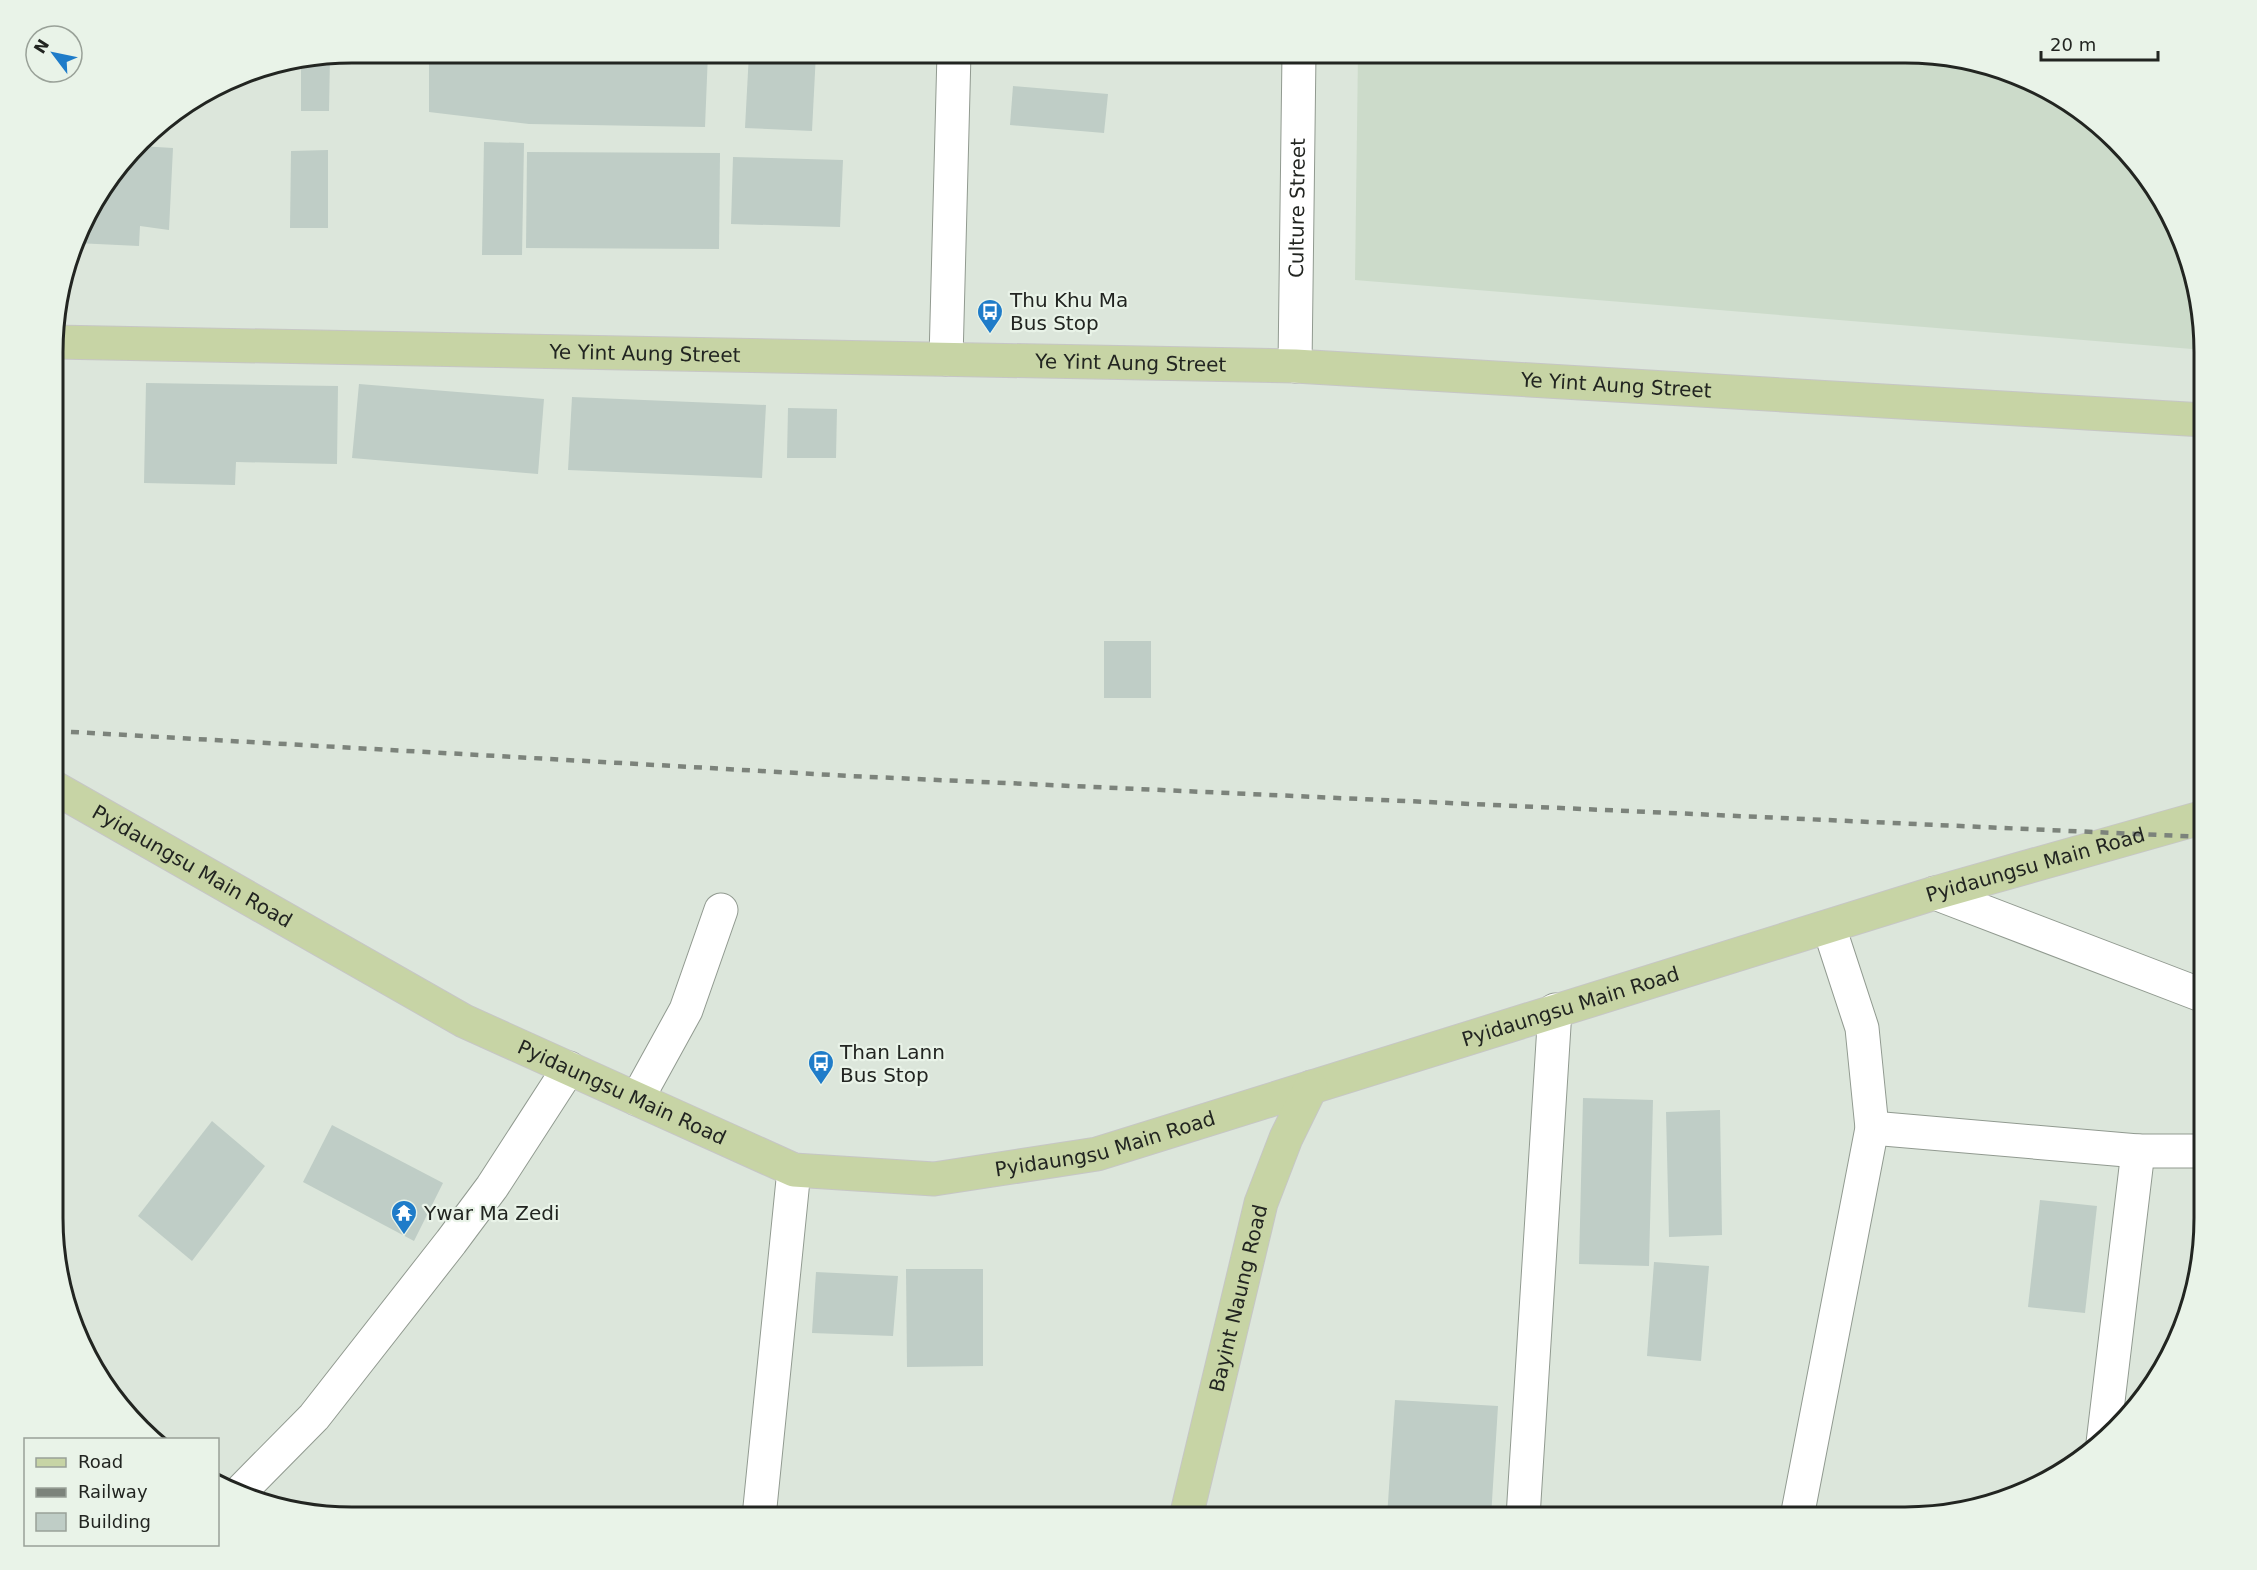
<svg xmlns="http://www.w3.org/2000/svg" width="2257" height="1570" viewBox="0 0 2257 1570" font-family="'DejaVu Sans',sans-serif">
<style>
.built{fill:#ccdbca}
.building{fill:#bfcdc6}
.lines{fill:none;stroke-linecap:round;stroke-linejoin:round}
.minor-casing{stroke:#919a90;stroke-width:35}
.major-casing{stroke:#c6c6c5;stroke-width:35}
.minor{stroke:#fff;stroke-width:33}
.major{stroke:#c7d4a5;stroke-width:33}
.rail{stroke:#7c837b;stroke-width:4.5;stroke-dasharray:8 8;stroke-linecap:butt}
.labels{text-anchor:middle;stroke-width:4.5;stroke-linejoin:round;paint-order:stroke}
.street-label{font-size:20px;fill:#222521;stroke:#e9f3e8}
.poi-label{font-size:20px;fill:#222521;stroke:#e9f3e8;text-anchor:start}
.rim{fill:none;stroke:#222521;stroke-width:3}
</style>
<rect width="100%" height="100%" fill="#dce6db"/>
<polygon class="built" points="1358,53 1924,53 2002,69 2087,114 2165,202 2194,274 2204,333 2204,350 1355,280"/>
<g class="building">
<polygon points="429,53 708,53 705,127 529,124 429,112"/>
<polygon points="749,53 816,53 812,131 745,128"/>
<polygon points="330,57 329,111 301,111 301,63"/>
<polygon points="1013,86 1108,94 1104,133 1010,125"/>
<polygon points="179,112 178,119 168,118"/>
<polygon points="484,142 524,143 522,255 482,255"/>
<polygon points="140,146 173,148 169,230 140,226 139,246 76,243 84,219"/>
<polygon points="328,150 328,228 290,228 291,151"/>
<polygon points="527,152 720,153 719,249 526,248"/>
<polygon points="733,157 843,160 840,227 731,224"/>
<polygon points="146,383 338,386 337,464 236,462 235,485 144,483"/>
<polygon points="359,384 544,399 538,474 352,458"/>
<polygon points="572,397 766,405 762,478 568,470"/>
<polygon points="788,408 837,409 836,458 787,458"/>
<polygon points="55,429 58,429 58,478 55,479"/>
<rect x="1104" y="641" width="47" height="57"/>
<polygon points="1583,1098 1653,1100 1649,1266 1579,1264"/>
<polygon points="1720,1110 1722,1235 1669,1237 1666,1112"/>
<polygon points="212,1121 265,1166 192,1261 138,1216"/>
<polygon points="332,1125 443,1183 414,1241 303,1182"/>
<polygon points="2040,1200 2097,1206 2085,1313 2028,1307"/>
<polygon points="1654,1262 1709,1266 1701,1361 1647,1356"/>
<polygon points="906,1269 983,1269 983,1366 907,1367"/>
<polygon points="816,1272 898,1276 893,1336 812,1333"/>
<polygon points="1395,1400 1498,1406 1491,1517 1387,1517"/>
</g>
<g class="lines">
<defs>
<g id="minor">
<polyline points="946,359 954,53"/>
<path id="s1" d="M1295 366 1299 53"/>
<polyline points="1935,893 2204,996"/>
<polyline points="637,1099 686,1010 721,910"/>
<polyline points="1872,1128 2138,1151 2204,1151"/>
<polyline points="2103,1443 2138,1151"/>
<polyline points="239,1493 314,1417 451,1242 492,1187 569,1068"/>
<polyline points="759,1517 794,1170"/>
<polyline points="1523,1517 1555,1010"/>
<polyline points="1797,1517 1872,1128 1862,1028 1829,927"/>
</g>
<g id="major">
<path id="s2" d="M55 342 1295 366 2204 420"/>
<path id="s3" d="M55 788 464 1021 794 1170 934 1179 1097 1154 1935 893 2204 817"/>
<path id="s4" d="M1186 1517 1261 1203 1286 1138 1311 1087"/>
</g>
</defs>
<use href="#minor" class="minor-casing"/>
<use href="#major" class="major-casing"/>
<use href="#minor" class="minor"/>
<use href="#major" class="major"/>
<polyline class="rail" points="55,731 850,776 2204,837"/>
</g>
<defs>
<symbol id="bus-pin" viewBox="-11 -11 22 30"><path d="M0 17L-7.5 6A9.5 9.5 0 1 1 7.5 6Z" fill="#1f7cc9" stroke="#e9f3e8"/><path d="M-5-6H5V4H4V6H2V4H-2V6H-4V4H-5ZM-3.5-4V0h7V-4ZM-3.5 1.2v1.5H-2V1.2ZM2 1.2v1.5H3.5V1.2Z" fill="#fff"/></symbol>
<symbol id="temple-pin" viewBox="-11 -11 22 30"><path d="M0 17L-7.5 6A9.5 9.5 0 1 1 7.5 6Z" fill="#1f7cc9" stroke="#e9f3e8"/><path d="M0-6L5-2H3V0L6.5 2.5H4V6H1.5V3h-3V6H-4V2.5H-6.5L-3 0V-2H-5Z" fill="#fff"/></symbol>
</defs>
<g fill-rule="evenodd">
<use href="#bus-pin" x="975" y="297" width="30" height="40"/>
<use href="#bus-pin" x="806" y="1048" width="30" height="40"/>
<use href="#temple-pin" x="389" y="1198" width="30" height="40"/>
</g>
<g class="labels">
<g class="street-label">
<text dy="7" stroke="none"><textPath href="#s1" startOffset="158">Culture Street</textPath></text>
<text dy="7" stroke="none"><textPath href="#s2" startOffset="590">Ye Yint Aung Street</textPath></text>
<text dy="7" stroke="none"><textPath href="#s2" startOffset="1076">Ye Yint Aung Street</textPath></text>
<text dy="7" stroke="none"><textPath href="#s2" startOffset="1562">Ye Yint Aung Street</textPath></text>
<text dy="7" stroke="none"><textPath href="#s3" startOffset="2120">Pyidaungsu Main Road</textPath></text>
<text dy="7" stroke="none"><textPath href="#s3" startOffset="158">Pyidaungsu Main Road</textPath></text>
<text dy="7" stroke="none"><textPath href="#s3" startOffset="1634">Pyidaungsu Main Road</textPath></text>
<text dy="7" stroke="none"><textPath href="#s3" startOffset="644">Pyidaungsu Main Road</textPath></text>
<text dy="7" stroke="none"><textPath href="#s3" startOffset="1148">Pyidaungsu Main Road</textPath></text>
<text dy="7" stroke="none"><textPath href="#s4" startOffset="225">Bayint Naung Road</textPath></text>
</g>
<g class="poi-label">
<text x="1010" y="307">Thu Khu Ma<tspan x="1010" dy="23">Bus Stop</tspan></text>
<text x="840" y="1059">Than Lann<tspan x="840" dy="23">Bus Stop</tspan></text>
<text x="424" y="1220">Ywar Ma Zedi</text>
</g>
</g>
<path d="M0 0H2257V1570H0ZM352 63H1905A289 289 0 0 1 2194 352V1218A289 289 0 0 1 1905 1507H352A289 289 0 0 1 63 1218V352A289 289 0 0 1 352 63Z" fill="#e9f3e8" fill-rule="evenodd"/>
<path class="rim" d="M352 63H1905A289 289 0 0 1 2194 352V1218A289 289 0 0 1 1905 1507H352A289 289 0 0 1 63 1218V352A289 289 0 0 1 352 63Z"/>
<rect x="24" y="1438" width="195" height="108" fill="#e9f3e8" stroke="#99a198" stroke-width="1.5"/>
<rect x="36" y="1458" width="30" height="9" fill="#c7d4a5" stroke="#99a198" stroke-width="1.5"/>
<text x="78" y="1468" font-size="18" fill="#222521">Road</text>
<rect x="36" y="1488" width="30" height="9" fill="#7c837b" stroke="#99a198" stroke-width="1.5"/>
<text x="78" y="1498" font-size="18" fill="#222521">Railway</text>
<rect x="36" y="1513" width="30" height="18" fill="#bfcdc6" stroke="#99a198" stroke-width="1.5"/>
<text x="78" y="1528" font-size="18" fill="#222521">Building</text>
<g transform="translate(54 54) rotate(302)"><circle r="28" fill="#e9f3e8" stroke="#99a198" stroke-width="1.5"/>
<path d="M0-4.5L10 22L0 15L-10 22Z" fill="#1f7cc9"/>
<text y="-9" font-size="16" font-weight="bold" text-anchor="middle" fill="#222521">N</text>
</g>
<path d="M2041 51v9h117v-9" fill="none" stroke="#222521" stroke-width="3"/>
<text x="2050" y="51" font-size="18" fill="#222521" stroke="#e9f3e8" stroke-width="4.5" paint-order="stroke">20 m</text>
</svg>
